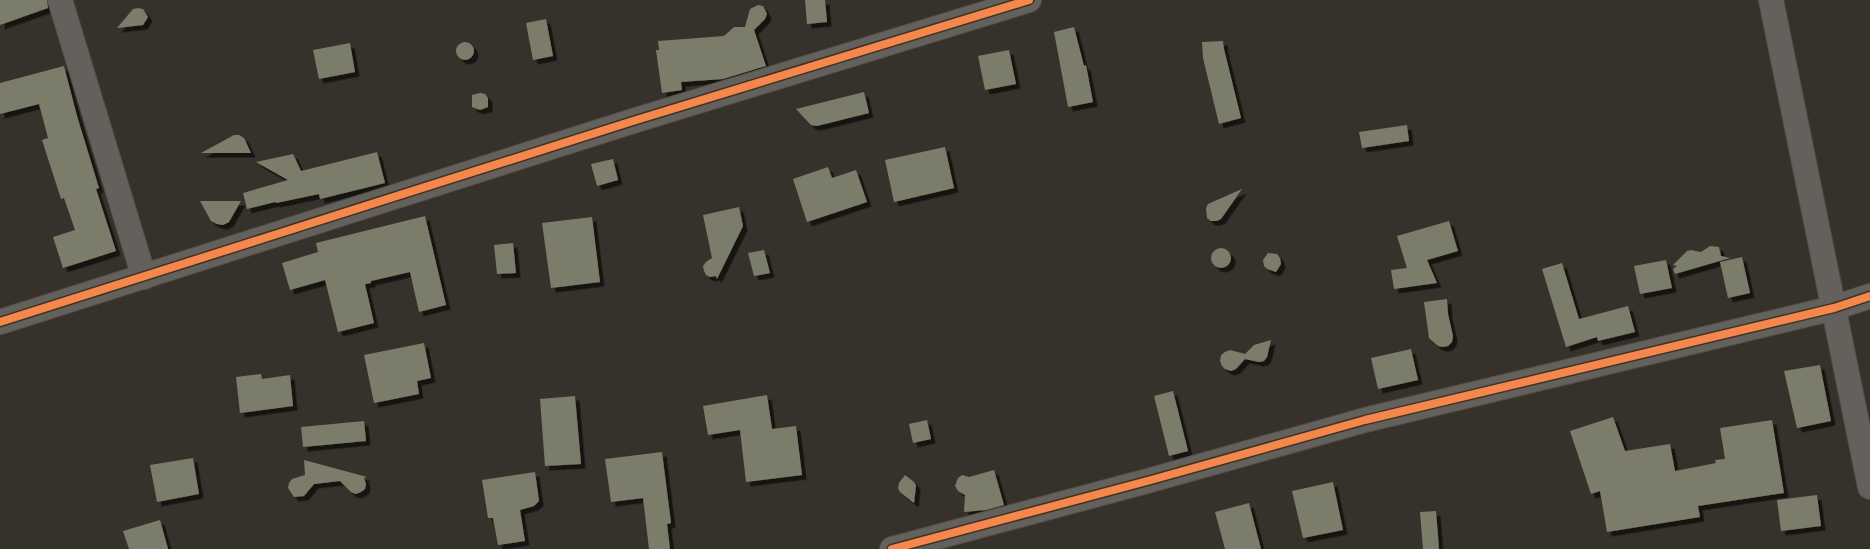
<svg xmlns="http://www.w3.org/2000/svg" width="1870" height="549" viewBox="0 0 1870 549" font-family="'Roboto Condensed',sans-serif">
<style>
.building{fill:#7c7b6b;filter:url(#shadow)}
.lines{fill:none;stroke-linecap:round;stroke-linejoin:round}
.minor-casing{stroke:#524e48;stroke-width:26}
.minor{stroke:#64605b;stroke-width:24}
.cycleway-casing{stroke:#3b3326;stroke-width:11}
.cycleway{stroke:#f5874c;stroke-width:8}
</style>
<defs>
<filter id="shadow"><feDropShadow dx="4.5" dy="4.5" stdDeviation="0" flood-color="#0009"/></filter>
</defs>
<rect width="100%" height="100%" fill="#36322b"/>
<g class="building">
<polygon points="0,0 47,0 48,8 0,25"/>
<polygon points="805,0 825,0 827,22 807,24"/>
<polygon points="758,5 763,6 767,14 765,19 754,30 766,66 723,79 681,82 682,90 662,93 656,50 659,50 658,41 724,36 734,27 745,27 750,9"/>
<polygon points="138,8 143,9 148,17 143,25 117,28 133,9"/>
<polygon points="546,19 553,56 533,60 526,23"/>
<polygon points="1074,27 1084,66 1086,65 1093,102 1068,107 1054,32"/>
<polygon points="1223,41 1224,49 1241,118 1219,124 1203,58 1202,42"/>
<circle cx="465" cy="51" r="9"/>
<polygon points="350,43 355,72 319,79 313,50"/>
<polygon points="1009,50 1016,84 985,90 978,56"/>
<polygon points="64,66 77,116 99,188 96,189 116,251 63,268 53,237 75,230 64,198 61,199 42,140 48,138 39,104 0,114 0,83"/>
<polygon points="864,92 869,113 817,126 811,125 796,109"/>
<polygon points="480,93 485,94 488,98 488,107 480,110 472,107 472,95"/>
<polygon points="1407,125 1409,141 1362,148 1359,132"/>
<polygon points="234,135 239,135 244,138 251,153 201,153"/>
<polygon points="945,147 954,188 894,202 885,160"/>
<polygon points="377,152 385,183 320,199 319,194 276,203 275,202 247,209 243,193 288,180 256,162 293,154 301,171"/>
<polygon points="613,159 618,180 597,186 591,164"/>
<polygon points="828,167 832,178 856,170 867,202 807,222 793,179"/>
<polygon points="1242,189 1221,219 1217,221 1211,221 1207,218 1206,208 1208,204"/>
<polygon points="200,201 241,201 229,222 223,225 217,224 211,221"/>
<polygon points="739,207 743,226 717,279 716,276 710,277 706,275 704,271 703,266 706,262 712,258 703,215"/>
<polygon points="425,216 446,305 419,312 410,272 371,281 371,283 365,284 374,323 338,332 325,280 290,290 282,263 318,252 316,243"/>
<polygon points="592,217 600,282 551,288 542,223"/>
<polygon points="1449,221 1458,251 1427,260 1437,283 1394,289 1391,270 1407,268 1397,236"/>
<polygon points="513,243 516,273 497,274 494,245"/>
<polygon points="1710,246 1719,247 1721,256 1730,258 1675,274 1673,269 1677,266 1673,265 1687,251 1691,250 1701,252"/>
<circle cx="1221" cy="258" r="10"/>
<polygon points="764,250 770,273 754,276 748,253"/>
<polygon points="1268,253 1277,254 1280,258 1281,264 1276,272 1267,269 1264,266 1263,260"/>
<polygon points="1742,257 1750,293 1728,298 1720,262"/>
<polygon points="1666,260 1672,288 1640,294 1634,266"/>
<polygon points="1562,263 1579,319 1628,306 1635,332 1598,341 1597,337 1566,347 1542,269"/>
<polygon points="1447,299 1448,314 1453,336 1452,342 1448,346 1443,347 1438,346 1429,338 1424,302"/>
<polygon points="1271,340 1267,357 1264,361 1259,362 1245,359 1236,369 1231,371 1225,369 1222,366 1220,361 1221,355 1225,352 1230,350 1245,354 1254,345"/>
<polygon points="424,343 431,378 417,381 419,394 374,403 364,355"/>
<polygon points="1411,349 1418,380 1378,389 1371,358"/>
<polygon points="1820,365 1831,421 1797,428 1784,371"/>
<polygon points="261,374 262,379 290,375 293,406 240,413 236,377"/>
<polygon points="1173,391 1188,451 1169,456 1154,396"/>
<polygon points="767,395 772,429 796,426 802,475 746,482 740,430 708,435 703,406"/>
<polygon points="575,396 581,464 545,466 540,399"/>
<polygon points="1613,417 1625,451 1670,444 1675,471 1716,463 1715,460 1725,459 1720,428 1772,420 1784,493 1698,506 1700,517 1607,532 1600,491 1591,494 1570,431"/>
<polygon points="927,420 931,439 913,443 909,424"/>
<polygon points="364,421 366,441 303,447 301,427"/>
<polygon points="662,452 671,523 667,524 670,549 649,549 643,498 611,502 605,459"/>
<polygon points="193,458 199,494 157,502 150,465"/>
<polygon points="304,460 367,477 364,478 366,484 365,489 361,492 356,494 351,492 340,481 314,484 304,496 294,497 288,488 289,483 292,479 305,475"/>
<polygon points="994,470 1004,505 986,510 964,512 965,495 958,491 955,486 958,478 962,475 969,477"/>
<polygon points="535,472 539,501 534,506 520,510 525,541 498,545 493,518 488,518 482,480"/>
<polygon points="905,475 914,482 916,486 914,503 900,492 898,488 899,483"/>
<polygon points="1333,482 1343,530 1303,538 1292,491"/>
<polygon points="1817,495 1821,526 1781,531 1777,500"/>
<polygon points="1249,503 1261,549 1225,549 1215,512"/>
<polygon points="1436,511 1439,549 1423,549 1420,512"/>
<polygon points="160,520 168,549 129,549 123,531"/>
</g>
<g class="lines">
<defs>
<g id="minor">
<polyline points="60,0 144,277"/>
<polyline points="1771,0 1870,487"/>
<polyline points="0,322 633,121 1029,0"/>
<polyline points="892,549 1151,480 1365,420 1834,308 1870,296"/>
</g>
</defs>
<use href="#minor" class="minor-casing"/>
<use href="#minor" class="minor"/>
<defs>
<g id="cycleway">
<polyline points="0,322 633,121 1029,0"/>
<polyline points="892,549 1151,480 1365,420 1834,308 1870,296"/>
</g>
</defs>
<use href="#cycleway" class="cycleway-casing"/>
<use href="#cycleway" class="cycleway"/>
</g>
</svg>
